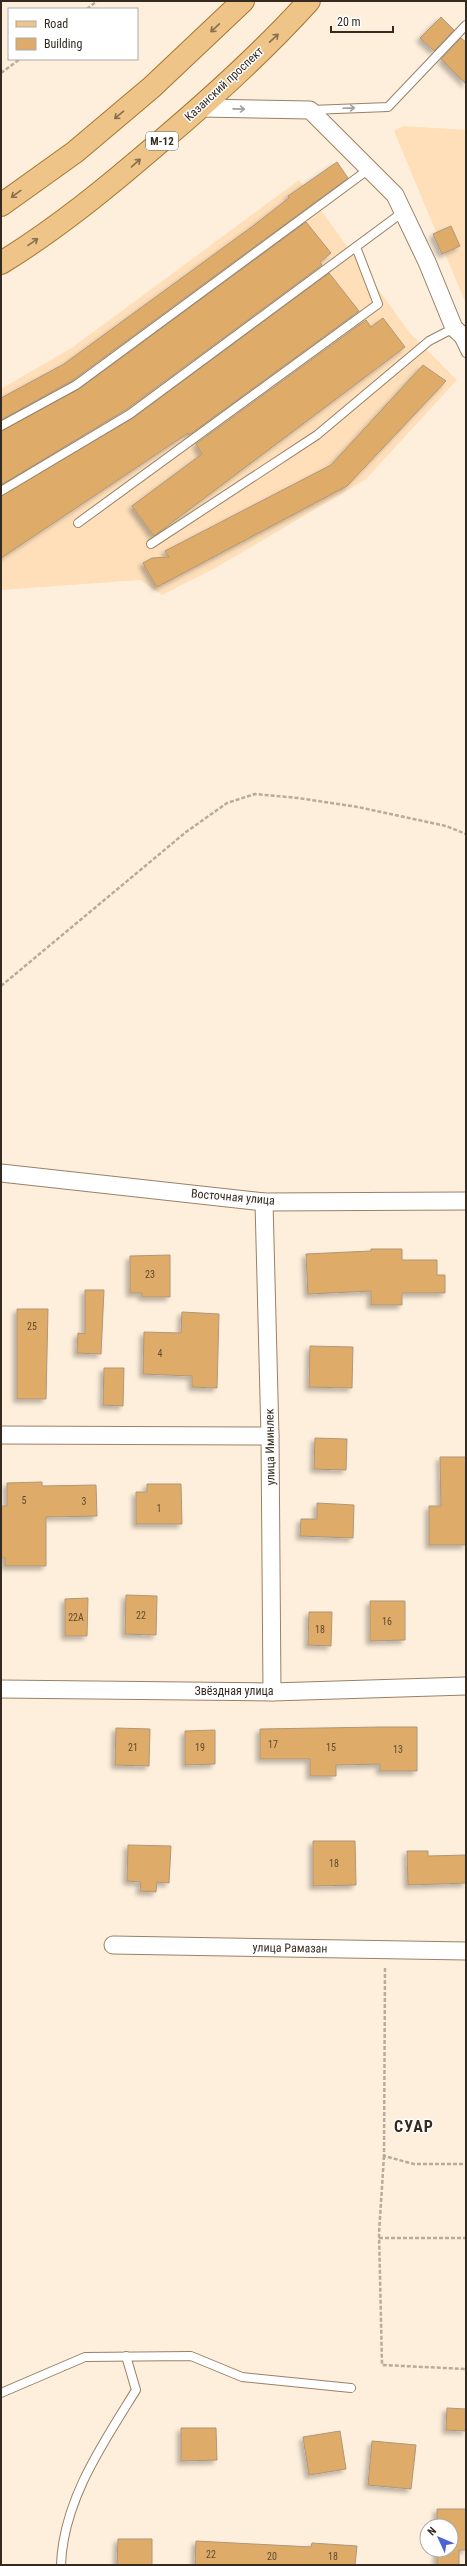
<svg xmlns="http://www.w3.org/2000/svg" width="467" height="2566" viewBox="0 0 467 2566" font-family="'Roboto Condensed',sans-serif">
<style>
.built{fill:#fedfba}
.building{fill:#dfab69;stroke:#af977a;filter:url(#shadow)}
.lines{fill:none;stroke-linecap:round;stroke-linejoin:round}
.service-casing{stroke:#998165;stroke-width:10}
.minor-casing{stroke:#998165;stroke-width:19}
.primary-casing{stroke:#a67530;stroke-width:24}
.path{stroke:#b8ab9b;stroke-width:2.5;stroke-dasharray:4 2;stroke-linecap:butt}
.service{stroke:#fff;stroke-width:8}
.minor{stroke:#fff;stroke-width:17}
.primary{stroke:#eec488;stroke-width:22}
.oneway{stroke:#886f4e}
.oneway2{stroke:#a49f9a}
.labels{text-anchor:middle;stroke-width:3;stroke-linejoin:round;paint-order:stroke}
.number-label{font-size:10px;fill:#5f4a32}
.shield{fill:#fff;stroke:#716a62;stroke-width:1}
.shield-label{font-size:11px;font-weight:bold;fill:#342a1f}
.street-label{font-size:12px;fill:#342a1f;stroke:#fff}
.district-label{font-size:16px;font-weight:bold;letter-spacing:1px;fill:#342a1f;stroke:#fff}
</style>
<defs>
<filter id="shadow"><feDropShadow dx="-3.5" dy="3.5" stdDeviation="2" flood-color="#0004"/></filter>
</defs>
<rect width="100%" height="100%" fill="#feefdc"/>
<g class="built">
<polygon points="403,126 466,130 466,304 394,131"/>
<polygon points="299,180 410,333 457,380 365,480 217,567 162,595 140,580 1,590 1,389 73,347"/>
</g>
<g class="building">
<polygon points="441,17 454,30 434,51 420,38"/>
<polygon points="461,38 466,42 466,84 441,59"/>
<polygon points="337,162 348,178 73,380 1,420 1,398 64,364 253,226 289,198 288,196"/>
<polygon points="306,222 331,253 320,262 322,265 127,409 1,485 1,431 79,389"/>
<polygon points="451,226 460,246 442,254 433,234"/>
<polygon points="329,273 359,311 189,435 188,433 1,558 1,496 133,418"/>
<polygon points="383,318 405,347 154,536 132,506 202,454 196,444 366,320 371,327"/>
<polygon points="423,365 446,381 347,486 157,587 143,563 152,558 169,557 165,551 331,465"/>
<polygon points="371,1249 402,1249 402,1260 437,1260 437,1275 445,1275 445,1293 402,1293 402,1305 371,1305 371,1291 308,1294 306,1254 371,1251"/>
<polygon points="170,1255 170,1297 142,1297 142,1293 130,1293 130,1256"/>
<polygon points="85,1290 104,1290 101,1354 77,1353 78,1333 85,1334"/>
<polygon points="17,1309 48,1309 46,1399 17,1399"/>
<polygon points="182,1312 219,1314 217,1388 192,1387 192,1376 143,1374 144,1332 181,1333"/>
<polygon points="310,1346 353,1347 352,1388 309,1387"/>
<polygon points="104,1368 124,1368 123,1406 103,1405"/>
<polygon points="315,1438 347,1439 346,1470 314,1469"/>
<polygon points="440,1457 466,1457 466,1545 429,1545 429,1506 441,1506"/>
<polygon points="42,1482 42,1486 96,1485 97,1516 46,1517 46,1566 5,1566 5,1558 1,1558 1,1506 7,1506 7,1483"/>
<polygon points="147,1484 181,1484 182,1524 136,1524 136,1492 147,1492"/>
<polygon points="317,1503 354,1505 353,1538 300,1536 301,1519 317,1519"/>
<polygon points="126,1595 157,1596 156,1635 125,1634"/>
<polygon points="88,1598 87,1636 65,1636 65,1599"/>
<polygon points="370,1601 405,1601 405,1640 370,1641"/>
<polygon points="309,1612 332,1612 331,1646 308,1645"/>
<polygon points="380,1727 417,1727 417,1771 380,1771 380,1764 336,1765 336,1776 310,1776 310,1759 260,1759 260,1729"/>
<polygon points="116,1728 150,1729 149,1766 115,1765"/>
<polygon points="215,1730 215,1764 185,1765 185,1731"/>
<polygon points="313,1841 355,1841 356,1885 313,1886"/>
<polygon points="128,1845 171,1846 169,1883 157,1882 156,1892 140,1891 141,1882 127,1881"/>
<polygon points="407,1851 428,1851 428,1856 466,1855 466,1883 408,1885"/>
<polygon points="447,2408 466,2409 466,2431 446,2430"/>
<polygon points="181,2428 216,2428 217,2460 181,2461"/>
<polygon points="340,2431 346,2469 309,2475 303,2437"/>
<polygon points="372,2441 416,2445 411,2489 368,2485"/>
<polygon points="437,2509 466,2509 466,2550 459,2550 459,2565 437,2565 437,2550 451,2550 451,2526 437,2526"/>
<polygon points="118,2539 152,2539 152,2565 117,2565"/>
<polygon points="196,2541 311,2547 312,2543 357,2546 355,2565 195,2565"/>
</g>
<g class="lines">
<defs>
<g id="service">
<polyline points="311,110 388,107 466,25"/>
<polyline points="1,426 76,385 369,169"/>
<polyline points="1,491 130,414 403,212"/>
<polyline points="78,523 378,304 356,247"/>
<polyline points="151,544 317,435 429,341 454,328 466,353"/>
<polyline points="1,2393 85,2357 191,2356 242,2377 351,2388"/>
<path d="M61 2565C63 2501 103 2443 136 2390L126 2356"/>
</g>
<g id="minor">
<polyline points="200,108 310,110 395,195 427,262 454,328 466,339"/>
<polyline points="1,1173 264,1202 466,1201"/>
<polyline points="264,1202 270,1436 272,1692"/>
<polyline points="1,1435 270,1436"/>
<polyline points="1,1689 272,1692 466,1686"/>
<polyline points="113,1945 466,1951"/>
</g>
<g id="primary">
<polyline points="1,205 75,152 152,87 243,1"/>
<path d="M1 263C58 228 109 186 160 142 212 98 263 52 309 1"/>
</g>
</defs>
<use href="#service" class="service-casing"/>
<use href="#minor" class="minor-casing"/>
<use href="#primary" class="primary-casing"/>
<g class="path">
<polyline points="87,9 97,1"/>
<polyline points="1,73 20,59"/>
<polyline points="1,986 186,832 227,803 255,794 298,798 358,807 446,826 466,834"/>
<polyline points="385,1968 384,2156 414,2164 466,2164"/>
<polyline points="384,2156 379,2233 382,2365 466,2369"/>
<polyline points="379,2238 466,2238"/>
</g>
<use href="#service" class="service"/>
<use href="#minor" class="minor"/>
<use href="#primary" class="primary"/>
</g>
<defs><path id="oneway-shaft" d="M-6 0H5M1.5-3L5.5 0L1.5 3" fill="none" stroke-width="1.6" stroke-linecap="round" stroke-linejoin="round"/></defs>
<g class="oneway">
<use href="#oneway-shaft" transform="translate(215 28) rotate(137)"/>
<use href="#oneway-shaft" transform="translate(274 38) rotate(-43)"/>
<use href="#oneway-shaft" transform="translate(119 115) rotate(140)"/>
<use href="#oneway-shaft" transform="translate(136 163) rotate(-41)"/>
<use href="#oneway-shaft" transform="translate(16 194) rotate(144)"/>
<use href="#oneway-shaft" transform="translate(33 242) rotate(-35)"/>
</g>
<g class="oneway2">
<use href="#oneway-shaft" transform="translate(349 108) rotate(-2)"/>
<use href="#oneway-shaft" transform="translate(239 109) rotate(1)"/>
</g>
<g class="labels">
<g class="number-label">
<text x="150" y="1278">23</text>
<text x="32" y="1330">25</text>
<text x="160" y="1357">4</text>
<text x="24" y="1504">5</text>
<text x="84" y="1505">3</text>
<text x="159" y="1512">1</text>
<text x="141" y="1619">22</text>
<text x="76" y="1621">22А</text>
<text x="387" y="1625">16</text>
<text x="320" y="1633">18</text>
<text x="273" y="1748">17</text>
<text x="133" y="1751">21</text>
<text x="200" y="1751">19</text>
<text x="331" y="1751">15</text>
<text x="398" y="1753">13</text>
<text x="334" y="1867">18</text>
<text x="211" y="2558">22</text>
<text x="272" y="2560">20</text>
<text x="333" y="2560">18</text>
</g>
<rect class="shield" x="146" y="132" width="32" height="18" rx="3"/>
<g class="shield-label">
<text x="162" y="145">М-12</text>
</g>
<g class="street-label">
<text transform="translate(224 84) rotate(-43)" y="4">Казанский проспект</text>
<text transform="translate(233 1197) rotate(5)" y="4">Восточная улица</text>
<text transform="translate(270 1447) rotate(-91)" y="4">улица Иминлек</text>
<text x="234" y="1695">Звёздная улица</text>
<text transform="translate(290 1948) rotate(1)" y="4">улица Рамазан</text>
</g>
<g class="district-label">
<text x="414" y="2132">СУАР</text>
</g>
</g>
<rect width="467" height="2566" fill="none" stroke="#342a1f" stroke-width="4"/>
<rect x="8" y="8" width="130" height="52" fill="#ffffff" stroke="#aeaaa5"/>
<rect x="16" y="21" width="20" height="6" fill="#eec488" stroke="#aeaaa5"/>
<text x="44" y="28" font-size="12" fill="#342a1f">Road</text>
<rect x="16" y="38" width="20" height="12" fill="#dfab69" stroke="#aeaaa5"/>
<text x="44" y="48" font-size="12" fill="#342a1f">Building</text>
<g transform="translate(439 2538) rotate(314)"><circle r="19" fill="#ffffff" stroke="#aeaaa5"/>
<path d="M0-3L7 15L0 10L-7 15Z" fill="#4964d8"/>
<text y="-6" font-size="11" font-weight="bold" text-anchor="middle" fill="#342a1f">N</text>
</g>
<path d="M331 26v6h62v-6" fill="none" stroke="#342a1f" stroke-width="2"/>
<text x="337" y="26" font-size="12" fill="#342a1f" stroke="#ffffff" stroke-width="3" paint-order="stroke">20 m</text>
</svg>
